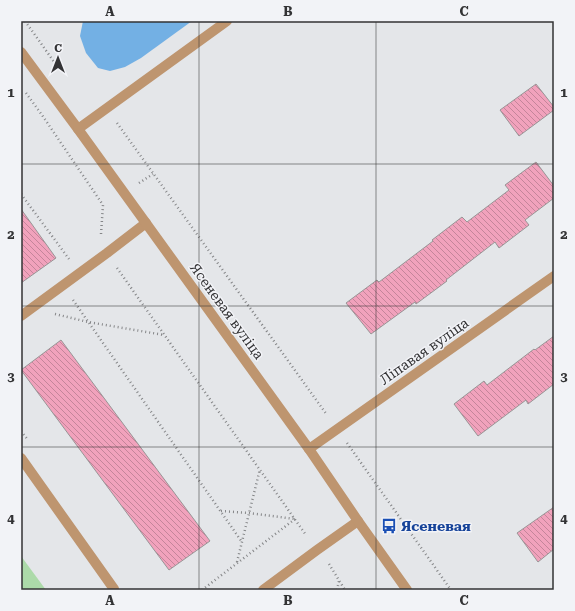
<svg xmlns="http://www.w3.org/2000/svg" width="575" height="611" viewBox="0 0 575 611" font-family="'Roboto Serif',serif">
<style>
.green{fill:#acdaa9}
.water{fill:#73b0e4}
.building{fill:url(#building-back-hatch);stroke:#999596}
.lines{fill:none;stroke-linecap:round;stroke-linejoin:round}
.path{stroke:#858688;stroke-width:2.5;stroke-dasharray:1 3;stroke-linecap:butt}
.lane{stroke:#be956f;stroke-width:10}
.street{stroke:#be956f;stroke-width:10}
.grid{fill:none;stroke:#333335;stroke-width:1;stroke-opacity:0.55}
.labels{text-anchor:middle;stroke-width:3;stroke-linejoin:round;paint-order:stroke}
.street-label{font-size:14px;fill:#333335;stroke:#f2f3f7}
.transit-label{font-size:14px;font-weight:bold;fill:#164399;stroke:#f2f3f7;text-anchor:start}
.neatline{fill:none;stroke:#333335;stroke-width:1.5}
.grid-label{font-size:13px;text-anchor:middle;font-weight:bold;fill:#333335}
</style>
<defs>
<pattern id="building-back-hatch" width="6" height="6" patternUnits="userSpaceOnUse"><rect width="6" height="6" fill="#f1a2bc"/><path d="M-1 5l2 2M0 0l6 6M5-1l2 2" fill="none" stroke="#c4859a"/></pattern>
</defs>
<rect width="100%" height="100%" fill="#e4e6e9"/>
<polygon class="green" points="21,556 46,590 21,590"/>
<polygon class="water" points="83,21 192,21 141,58 125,67 110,71 98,68 86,53 80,36"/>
<g class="building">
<polygon points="536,84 554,107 554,110 519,136 500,110"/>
<polygon points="536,162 554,186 554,198 525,220 529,225 499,248 495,242 446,280 447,281 416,304 415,302 371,334 346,303 377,280 379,282 433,241 432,240 462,217 467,222 509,190 505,185"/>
<polygon points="21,209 56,258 21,283"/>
<polygon points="554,336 554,384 528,404 526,400 478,436 454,404 484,381 487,385 534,349 535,350"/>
<polygon points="61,340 210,541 169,570 21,370"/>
<polygon points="554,507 554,549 538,562 517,533"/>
</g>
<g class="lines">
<g class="path">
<polyline points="25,21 57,66"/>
<polyline points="26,93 42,115 103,205 101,234"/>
<polyline points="117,123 327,415"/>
<polyline points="139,183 153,174"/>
<polyline points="21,194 69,259"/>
<polyline points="117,268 306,535"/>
<polyline points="73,300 242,542"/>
<polyline points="55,314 88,322 164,335"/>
<polyline points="21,431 28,440"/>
<polyline points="347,443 451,590"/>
<polyline points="221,511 249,513 295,519"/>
<polyline points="237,562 260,469"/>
<polyline points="329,564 345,590"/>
<polyline points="202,590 295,519"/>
<polyline points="337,590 339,581"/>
</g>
<g class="lane">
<polyline points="21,316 107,253 146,223"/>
<polyline points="21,458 114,589"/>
<polyline points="263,590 317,550 358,521"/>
</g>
<g class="street">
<polyline points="21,52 78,129 309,449 358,521 407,590"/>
<polyline points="78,129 227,21"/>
<polyline points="309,449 554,276"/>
</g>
</g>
<path class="grid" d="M199 21V590M376 21V590M21 164H554M21 306H554M21 447H554"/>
<defs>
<symbol id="bus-bare" viewBox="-9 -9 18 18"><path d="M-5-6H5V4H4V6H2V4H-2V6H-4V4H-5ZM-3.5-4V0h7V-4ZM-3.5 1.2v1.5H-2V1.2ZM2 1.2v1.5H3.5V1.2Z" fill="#1a4fb4" stroke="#f2f3f7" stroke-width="2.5" paint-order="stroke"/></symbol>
</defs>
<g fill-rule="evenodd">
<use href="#bus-bare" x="378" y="515" width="22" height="22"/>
</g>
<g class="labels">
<g class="street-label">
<text transform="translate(227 311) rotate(54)" y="5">Ясеневая вуліца</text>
<text transform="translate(424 351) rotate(-35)" y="5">Ліпавая вуліца</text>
</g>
<g class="transit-label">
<text x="401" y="531">Ясеневая</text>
</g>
</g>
<rect width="575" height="611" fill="none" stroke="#f2f3f7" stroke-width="44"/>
<g transform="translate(58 58)" stroke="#f2f3f7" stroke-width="3" paint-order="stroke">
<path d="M0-3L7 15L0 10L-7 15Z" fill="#333335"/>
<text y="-6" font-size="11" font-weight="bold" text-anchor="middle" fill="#333335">С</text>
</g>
<rect x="22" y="22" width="531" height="567" class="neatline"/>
<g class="grid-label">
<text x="110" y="16">A</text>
<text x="288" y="16">B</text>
<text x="464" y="16">C</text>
<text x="11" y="97">1</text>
<text x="564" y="97">1</text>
<text x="11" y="239">2</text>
<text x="564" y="239">2</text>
<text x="11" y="381">3</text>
<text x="564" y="381">3</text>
<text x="11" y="523">4</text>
<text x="564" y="523">4</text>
<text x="110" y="605">A</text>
<text x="288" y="605">B</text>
<text x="464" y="605">C</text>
</g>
</svg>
